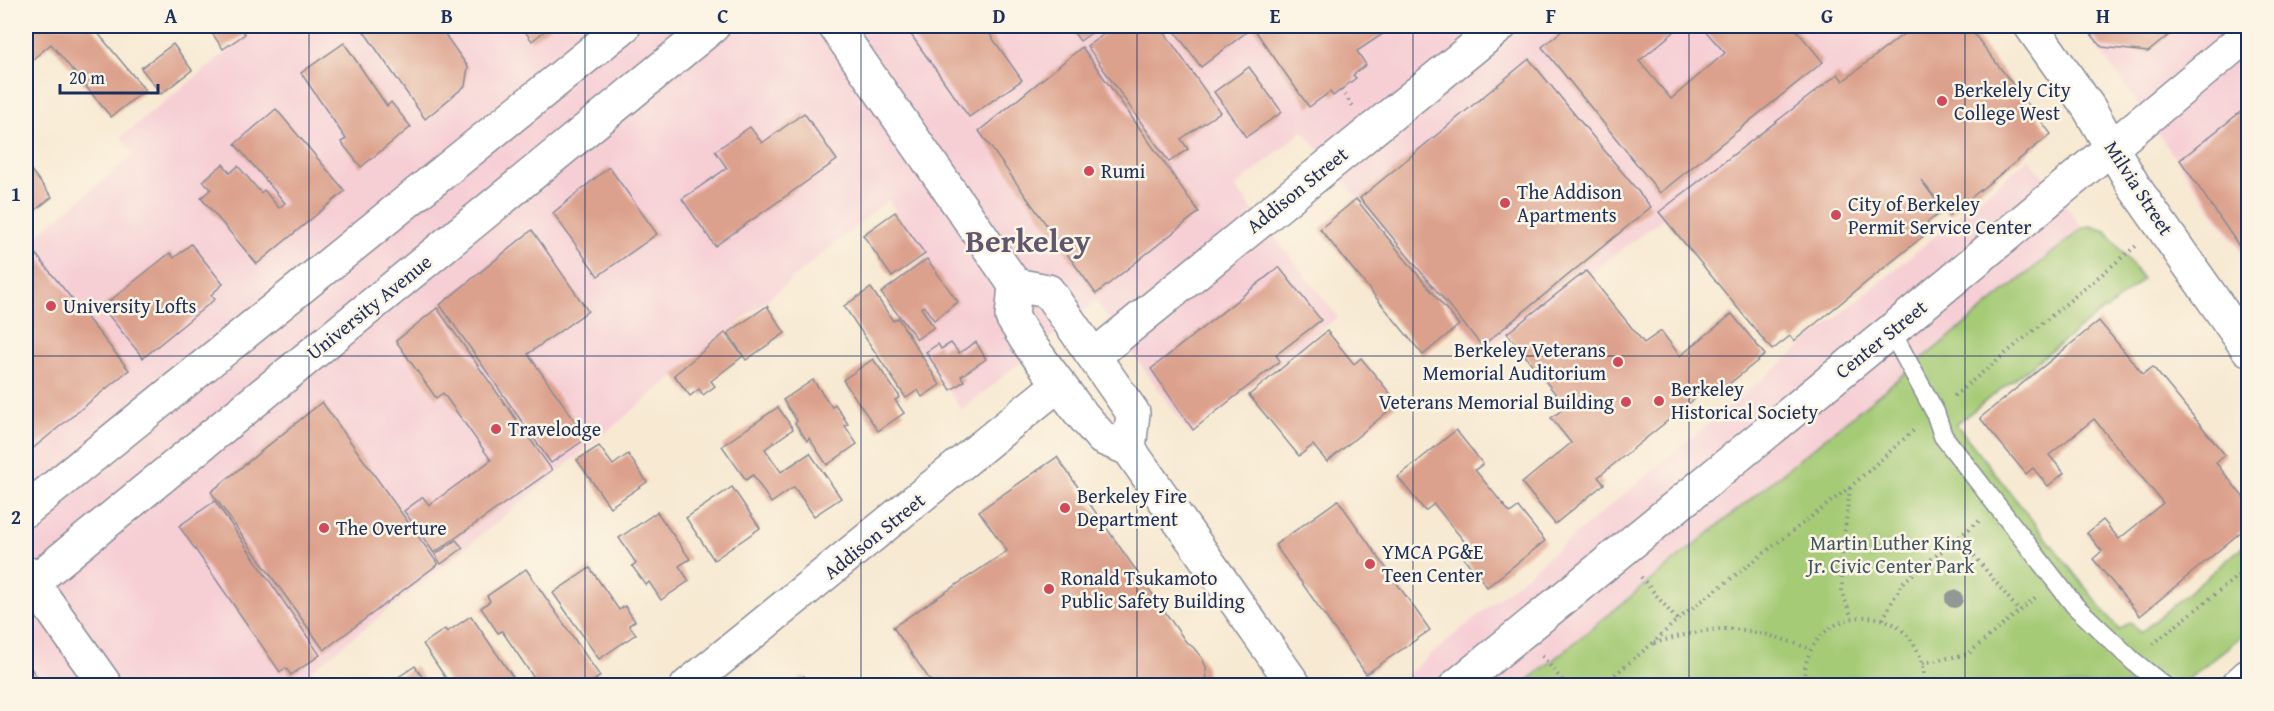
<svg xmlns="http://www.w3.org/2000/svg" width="2274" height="711" viewBox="0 0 2274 711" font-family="'Gentium Book Plus',serif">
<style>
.built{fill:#f6cfd5}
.green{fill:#a5cb76;stroke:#607d6a;stroke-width:1.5}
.building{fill:#dca18c}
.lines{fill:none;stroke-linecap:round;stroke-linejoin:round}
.lane-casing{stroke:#898c98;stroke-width:21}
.street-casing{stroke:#898c98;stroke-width:36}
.secondary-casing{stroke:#898c98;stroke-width:36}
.path{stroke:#898c98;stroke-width:4;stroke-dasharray:1.5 4.5;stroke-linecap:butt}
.lane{stroke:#fff;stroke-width:18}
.street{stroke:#fff;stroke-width:33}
.secondary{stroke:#fff;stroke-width:33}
.tree{fill:#919896}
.grid{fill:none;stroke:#1b2f5e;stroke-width:1.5;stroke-opacity:0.55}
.poi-dot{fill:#d1495b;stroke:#fcf5e5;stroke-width:2}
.labels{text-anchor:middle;stroke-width:5;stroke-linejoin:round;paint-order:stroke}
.poi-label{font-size:20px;fill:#1b2f5e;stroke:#fcf5e5;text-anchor:start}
.street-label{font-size:20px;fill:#1b2f5e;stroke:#fcf5e5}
.park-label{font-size:20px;fill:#3e5664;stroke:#fcf5e5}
.town-label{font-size:32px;font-weight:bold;fill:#5f576e;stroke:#fcf5e5}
.neatline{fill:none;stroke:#1b2f5e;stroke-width:2}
.grid-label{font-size:20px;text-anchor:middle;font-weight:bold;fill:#1b2f5e}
</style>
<rect width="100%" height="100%" fill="#fcf5e5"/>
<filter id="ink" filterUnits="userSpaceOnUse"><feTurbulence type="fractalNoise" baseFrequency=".0167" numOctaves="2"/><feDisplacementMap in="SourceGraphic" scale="12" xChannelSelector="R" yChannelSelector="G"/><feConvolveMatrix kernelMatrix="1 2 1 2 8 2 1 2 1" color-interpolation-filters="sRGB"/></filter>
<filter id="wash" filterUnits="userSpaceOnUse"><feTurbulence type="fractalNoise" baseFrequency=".008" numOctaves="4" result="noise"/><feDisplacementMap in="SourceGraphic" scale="24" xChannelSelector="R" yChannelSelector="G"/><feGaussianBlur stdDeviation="1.35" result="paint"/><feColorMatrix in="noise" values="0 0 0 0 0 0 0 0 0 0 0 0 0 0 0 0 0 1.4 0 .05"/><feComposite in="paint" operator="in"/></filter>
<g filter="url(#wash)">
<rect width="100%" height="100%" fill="#f7e9d2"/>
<g class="built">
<polygon points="259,26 1915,26 1844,84 1484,352 1303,131 1235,187 1338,317 1190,434 1096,301 962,410 880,292 927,257 888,200 441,568 293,685 26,685 26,230 33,238 134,155 121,137"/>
<polygon points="2081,26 2248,26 2248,263 2117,74"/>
<polygon points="2029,158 2083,228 1521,685 1393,686"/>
</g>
<polygon class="green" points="2090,226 2106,231 2143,279 2106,310 2105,309 1956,424 2119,630 2130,622 2140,633 2248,542 2248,631 2181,685 1521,686 2083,228"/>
<g id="blocks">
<g class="building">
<polygon points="26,26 92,26 145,90 111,117 51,44 26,65"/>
<polygon points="207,26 239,26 245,34 223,49"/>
<polygon points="360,26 439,26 468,67 465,86 425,119"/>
<polygon points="521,26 551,26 532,41"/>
<polygon points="905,26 984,26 1022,80 969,117"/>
<polygon points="1069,26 1101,26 1080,41"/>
<polygon points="1116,26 1160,26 1220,112 1181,139 1188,149 1169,162 1087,46"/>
<polygon points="1171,26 1246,26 1249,30 1201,67"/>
<polygon points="1252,26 1395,26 1357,51 1366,65 1353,75 1356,78 1333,96 1330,92 1309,107"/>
<polygon points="1568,26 1681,26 1639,61 1671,99 1725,53 1701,26 1793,26 1823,62 1660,193 1542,47"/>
<polygon points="1914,26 1968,26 2051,134 1949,215 1921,180 1943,210 1927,223 1932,229 1794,341 1790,336 1772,350 1659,212 1838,74 1843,81"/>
<polygon points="2084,26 2180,26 2148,52 2102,47"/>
<polygon points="344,43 387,106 391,102 411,127 361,167 341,142 346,139 301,73"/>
<polygon points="173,44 192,70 161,94 141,68"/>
<polygon points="1082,47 1199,212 1096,294 979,131"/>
<polygon points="1529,59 1651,207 1482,346 1360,198"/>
<polygon points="1249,67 1282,112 1246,137 1214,92"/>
<polygon points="2248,106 2248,259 2180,160"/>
<polygon points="276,109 345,191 257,264 201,198 211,189 203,181 223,164 230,173 238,166 261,193 264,190 279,208 285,203 235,144"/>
<polygon points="804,113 837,160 715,246 682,199 727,168 715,151 750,127 762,143"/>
<polygon points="26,164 52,197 26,217"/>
<polygon points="609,167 657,234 598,276 553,213"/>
<polygon points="1356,199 1459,325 1423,355 1320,229"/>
<polygon points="895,212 925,254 892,277 863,235"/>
<polygon points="532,230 588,311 528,354 587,438 551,463 440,305"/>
<polygon points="26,242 129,370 26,454"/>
<polygon points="191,244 223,284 211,295 215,299 143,358 102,307 170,253 174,258"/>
<polygon points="927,259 958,302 934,320 924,306 921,308 934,327 917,339 881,293"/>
<polygon points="1279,267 1321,320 1276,355 1280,361 1193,430 1151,369"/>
<polygon points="1586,271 1644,343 1661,331 1680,356 1732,314 1765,355 1713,397 1707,389 1598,477 1604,484 1555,524 1522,483 1571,443 1551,418 1566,407 1507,333"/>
<polygon points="871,288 893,321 898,318 940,385 922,397 918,390 906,398 844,306"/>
<polygon points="767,306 785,333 746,360 728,333"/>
<polygon points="437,308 552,470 434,553 404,511 423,497 429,505 491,460 443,393 436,398 396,341"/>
<polygon points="2099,321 2143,374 2153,367 2225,455 2216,463 2248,503 2248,526 2140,616 2093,559 2102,551 2087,533 2103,520 2119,539 2163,503 2094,419 2049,455 2064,473 2048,486 2033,468 2026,474 1980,418"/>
<polygon points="1327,331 1354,364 1361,358 1398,403 1327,462 1313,445 1299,456 1249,395"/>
<polygon points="725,333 743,356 711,381 715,386 703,395 699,389 690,396 674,375"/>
<polygon points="976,342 986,359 961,376 964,381 951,390 926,352 938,344 941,349 951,343 959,353"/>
<polygon points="873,359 900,397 895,400 904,413 878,431 843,380"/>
<polygon points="813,380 832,407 835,404 848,424 845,426 857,444 827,465 809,438 807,441 795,423 797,421 783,400"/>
<polygon points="322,402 438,564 324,650 211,492"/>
<polygon points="778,407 793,429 765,449 781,472 810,453 841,498 814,516 794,487 771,503 753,475 746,480 722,446"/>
<polygon points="1456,430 1483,464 1475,470 1510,513 1518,507 1545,541 1487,587 1460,553 1468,546 1434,504 1425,511 1398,477"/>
<polygon points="599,446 613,465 628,454 647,482 610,507 577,460"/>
<polygon points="1057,457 1186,642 1193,647 1202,658 1206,667 1207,686 928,686 932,683 893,627 1007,551 979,511"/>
<polygon points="732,487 760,528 714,560 686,518"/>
<polygon points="1338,500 1430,630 1366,674 1275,545"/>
<polygon points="215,501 320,655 291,675 286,668 280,672 179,526"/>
<polygon points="657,512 690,559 679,566 689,581 661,600 649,582 646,585 632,566 636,563 619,538"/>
<polygon points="456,540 463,548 441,564 435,555"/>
<polygon points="590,568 619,610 625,606 635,621 629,625 636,634 599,659 553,593"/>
<polygon points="526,569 600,676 587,686 534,686 530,680 534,678 502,631 498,633 481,608 490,601 487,596"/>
<polygon points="471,616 519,686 451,686 423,644 445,629 447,632"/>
<polygon points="26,661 43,686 26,686"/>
<polygon points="415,666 428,686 379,686 389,679 391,682"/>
<polygon points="804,676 810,686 789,686"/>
</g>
</g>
</g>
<g filter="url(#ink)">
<use href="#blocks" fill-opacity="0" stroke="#898c98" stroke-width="1.5"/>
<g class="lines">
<defs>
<polyline id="lane" points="1891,331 1935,412 1943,436 2075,606 2133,661 2164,686"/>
<g id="street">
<polyline points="2031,26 2089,108 2135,188 2248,349"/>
<polyline points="1094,356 1500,26"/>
<polyline points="26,573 106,686"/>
<polyline points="687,686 1059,384"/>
<polyline points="1456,686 1891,331 2248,34"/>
<polyline points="2237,686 2248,676"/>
</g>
<g id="secondary">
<polyline points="835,26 1015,285 1012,317 1027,341 1078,410 1102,438 1129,449 1295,686"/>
<polyline points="1015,285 1048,291 1133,413 1129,449"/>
<polyline points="26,510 624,26"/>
<polyline points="26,588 713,26"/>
</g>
</defs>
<use href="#lane" class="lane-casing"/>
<use href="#street" class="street-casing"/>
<use href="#secondary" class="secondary-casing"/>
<g class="path">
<polyline points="1904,34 1900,29 1905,26"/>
<polyline points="1341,90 1353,106"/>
<polyline points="1954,396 2136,246"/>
<polyline points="1850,488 1842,553 1842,592 1852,618"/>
<polyline points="1959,537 2019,611"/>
<polyline points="1641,577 1677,620"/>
<polyline points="1883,619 1902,583 1979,521"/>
<path d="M1654 643C1677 637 1700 630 1723 629 1750 628 1785 639 1810 649"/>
<polyline points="2153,644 2248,568"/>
<polyline points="1542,656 1567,686"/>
<polyline points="1923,663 1968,654 2036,597"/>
<polyline points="1601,686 1653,643 1677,620 1850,487 1914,430"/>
<path d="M1805 686C1797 616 1892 589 1919 654 1923 664 1925 674 1923 686"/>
<polyline points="2104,686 2113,678"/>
</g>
<use href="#lane" class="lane"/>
<use href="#street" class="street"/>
<use href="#secondary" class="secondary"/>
</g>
<circle class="tree" cx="1954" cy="599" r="9"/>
</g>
<path class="grid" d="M309 26V686M585 26V686M861 26V686M1137 26V686M1413 26V686M1689 26V686M1965 26V686M26 356H2248"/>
<g class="poi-dot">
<circle cx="1942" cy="101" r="6"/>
<circle cx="1089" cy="171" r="6"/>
<circle cx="1505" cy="203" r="6"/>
<circle cx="1836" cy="215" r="6"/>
<circle cx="51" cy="306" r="6"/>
<circle cx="1618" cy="362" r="6"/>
<circle cx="1659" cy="401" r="6"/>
<circle cx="1626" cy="402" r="6"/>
<circle cx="496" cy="429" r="6"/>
<circle cx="1065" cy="508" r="6"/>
<circle cx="324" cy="528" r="6"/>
<circle cx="1370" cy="564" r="6"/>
<circle cx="1049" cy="589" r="6"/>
</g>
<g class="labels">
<g class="poi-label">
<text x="1954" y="97">Berkelely City<tspan x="1954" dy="23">College West</tspan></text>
<text x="1101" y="178">Rumi</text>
<text x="1517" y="199">The Addison<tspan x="1517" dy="23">Apartments</tspan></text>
<text x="1848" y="211">City of Berkeley<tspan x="1848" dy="23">Permit Service Center</tspan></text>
<text x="63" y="313">University Lofts</text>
<text x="1606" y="357" text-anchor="end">Berkeley Veterans<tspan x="1606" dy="23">Memorial Auditorium</tspan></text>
<text x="1671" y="396">Berkeley<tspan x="1671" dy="23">Historical Society</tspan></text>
<text x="1614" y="409" text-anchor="end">Veterans Memorial Building</text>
<text x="508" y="436">Travelodge</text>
<text x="1077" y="503">Berkeley Fire<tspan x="1077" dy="23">Department</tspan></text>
<text x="336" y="535">The Overture</text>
<text x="1382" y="559">YMCA PG&amp;E<tspan x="1382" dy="23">Teen Center</tspan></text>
<text x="1061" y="585">Ronald Tsukamoto<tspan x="1061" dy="23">Public Safety Building</tspan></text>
</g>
<g class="street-label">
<text transform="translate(2139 188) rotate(57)" y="7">Milvia Street</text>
<text transform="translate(1297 190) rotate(-39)" y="7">Addison Street</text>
<text transform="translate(369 307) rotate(-39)" y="7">University Avenue</text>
<text transform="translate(1881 339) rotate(-39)" y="7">Center Street</text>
<text transform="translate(874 536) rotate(-39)" y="7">Addison Street</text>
</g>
<g class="park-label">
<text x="1891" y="550">Martin Luther King<tspan x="1891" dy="23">Jr. Civic Center Park</tspan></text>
</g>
<g class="town-label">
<text x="1028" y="252">Berkeley</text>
</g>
</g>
<rect width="2274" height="711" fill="none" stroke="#fcf5e5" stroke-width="66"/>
<path d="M60 84v9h98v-9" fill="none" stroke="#1b2f5e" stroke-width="3"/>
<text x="69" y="84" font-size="18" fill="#1b2f5e" stroke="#fcf5e5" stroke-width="4.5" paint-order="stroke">20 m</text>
<rect x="33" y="33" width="2208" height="645" class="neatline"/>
<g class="grid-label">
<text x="171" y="23">A</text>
<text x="447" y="23">B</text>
<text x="723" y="23">C</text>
<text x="999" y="23">D</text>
<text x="1275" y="23">E</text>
<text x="1551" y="23">F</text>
<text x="1827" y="23">G</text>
<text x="2103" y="23">H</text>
<text x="16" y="201">1</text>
<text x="16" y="524">2</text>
</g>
</svg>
